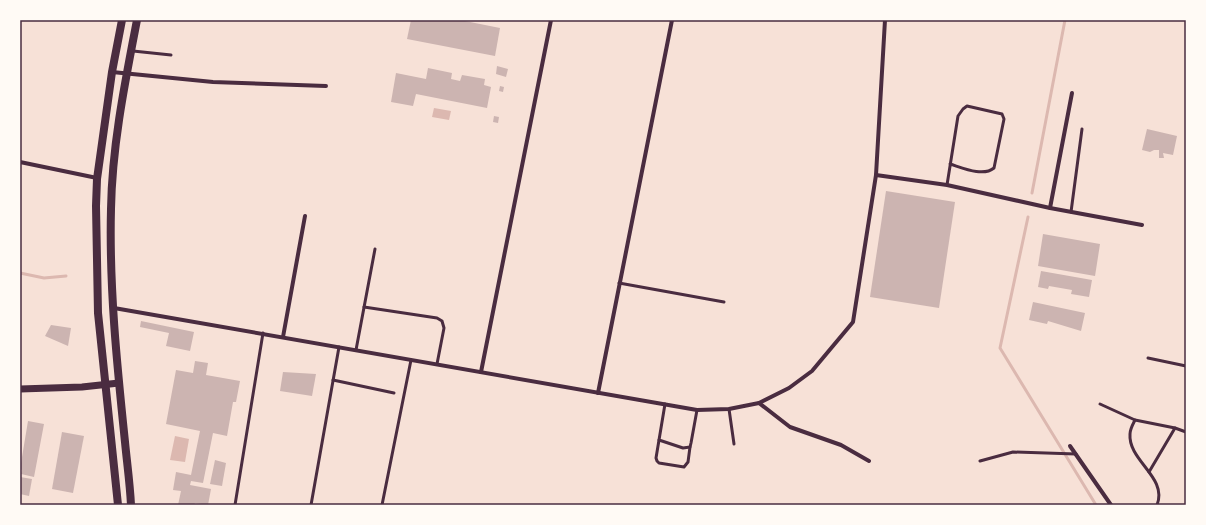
<svg xmlns="http://www.w3.org/2000/svg" width="1206" height="525" viewBox="0 0 1206 525" font-family="Jost,sans-serif">
<style>
.water{fill:#dcb8b0}
.lines{fill:none;stroke-linecap:round;stroke-linejoin:round}
.stream{stroke:#dcb8b0;stroke-width:3}
.building{fill:#ccb4b1}
.service{stroke:#4a2c40;stroke-width:3}
.minor{stroke:#4a2c40;stroke-width:4}
.tertiary{stroke:#4a2c40;stroke-width:7}
.secondary{stroke:#4a2c40;stroke-width:8}
.neatline{fill:none;stroke:#4a2c40;stroke-width:1.5}
</style>
<rect width="100%" height="100%" fill="#f7e1d7"/>
<g class="water">
<polygon points="434,108 451,111 449,120 432,117"/>
<polygon points="175,436 189,439 185,462 170,460"/>
</g>
<g class="lines">
<g class="stream">
<polyline points="1032,193 1065,20"/>
<polyline points="1028,217 1000,348 1096,505"/>
<polyline points="20,273 44,278 66,276"/>
</g>
</g>
<g class="building">
<polygon points="411,20 460,20 500,28 495,56 407,39"/>
<polygon points="497,66 508,69 506,77 496,74"/>
<polygon points="428,68 452,73 451,79 460,81 462,75 485,79 484,85 491,87 487,108 416,94 413,106 391,102 396,73 426,79"/>
<polygon points="500,86 504,87 503,92 499,91"/>
<polygon points="494,116 499,117 498,123 493,122"/>
<polygon points="1147,129 1177,136 1173,155 1163,153 1164,158 1159,158 1159,150 1154,150 1150,152 1142,150"/>
<polygon points="886,191 955,202 939,308 870,297"/>
<polygon points="1043,234 1100,244 1095,276 1038,266"/>
<polygon points="1041,271 1092,280 1089,297 1071,294 1072,290 1049,286 1048,289 1038,287"/>
<polygon points="1033,302 1085,313 1081,331 1048,321 1047,324 1029,320"/>
<polygon points="141,321 194,332 190,351 166,346 169,333 140,327"/>
<polygon points="51,325 71,328 68,346 45,336"/>
<polygon points="195,361 208,363 206,375 240,381 236,402 233,402 227,436 213,433 203,483 191,481 190,485 211,489 208,505 195,503 194,505 178,505 181,491 173,490 176,472 191,475 200,431 166,424 176,370 193,373"/>
<polygon points="283,372 316,374 312,396 280,391"/>
<polygon points="28,421 44,424 34,477 21,474 22,470 20,469"/>
<polygon points="62,432 84,436 73,493 52,489"/>
<polygon points="215,460 226,463 222,486 210,484"/>
<polygon points="20,477 32,479 29,496 20,494"/>
</g>
<g class="lines">
<g class="service">
<polyline points="133,51 171,55"/>
<path d="M947 185 958 116 963 109 967 106 1002 114 1004 119 994 168C983 177 963 168 950 164"/>
<polyline points="1071,212 1082,129"/>
<polyline points="619,283 724,302"/>
<polyline points="364,307 437,318 442,321 444,328 437,364"/>
<polyline points="356,350 375,249"/>
<polyline points="1148,358 1186,366"/>
<polyline points="333,380 394,393"/>
<polyline points="665,404 659,440 683,448 690,447 691,443 697,410"/>
<polyline points="1100,404 1135,420 1175,428 1186,432"/>
<polyline points="729,409 734,444"/>
<path d="M1135 420C1133 424 1130 429 1130 434 1128 461 1168 477 1157 505"/>
<polyline points="659,440 656,458 657,461 659,463 684,467 688,462 690,447"/>
<polyline points="980,461 1013,452 1076,454"/>
<polyline points="1149,472 1175,428"/>
<polyline points="235,505 263,333"/>
<polyline points="311,505 339,347"/>
<polyline points="382,505 411,360"/>
</g>
<g class="minor">
<polyline points="112,72 213,82 326,86"/>
<polyline points="20,162 97,178"/>
<polyline points="876,175 947,185 1050,208 1142,225"/>
<polyline points="1050,208 1072,93"/>
<polyline points="114,308 697,410 729,409 759,403 789,388 812,371 853,322 876,175 885,20"/>
<polyline points="283,337 305,216"/>
<polyline points="481,372 551,20"/>
<polyline points="598,393 672,20"/>
<polyline points="759,403 790,427 841,445 869,461"/>
<polyline points="1070,446 1111,505"/>
</g>
<polyline class="tertiary" points="20,389 82,387 119,383"/>
<g class="secondary">
<polyline points="118,505 98,313 96,206 97,179 112,72 122,20"/>
<path d="M131 505C130 484 127 463 125 442 117 365 109 286 111 209 112 146 125 82 137 20"/>
</g>
</g>
<rect width="1206" height="525" fill="none" stroke="#fffaf5" stroke-width="42"/>
<rect x="21" y="21" width="1164" height="483" class="neatline"/>
</svg>
